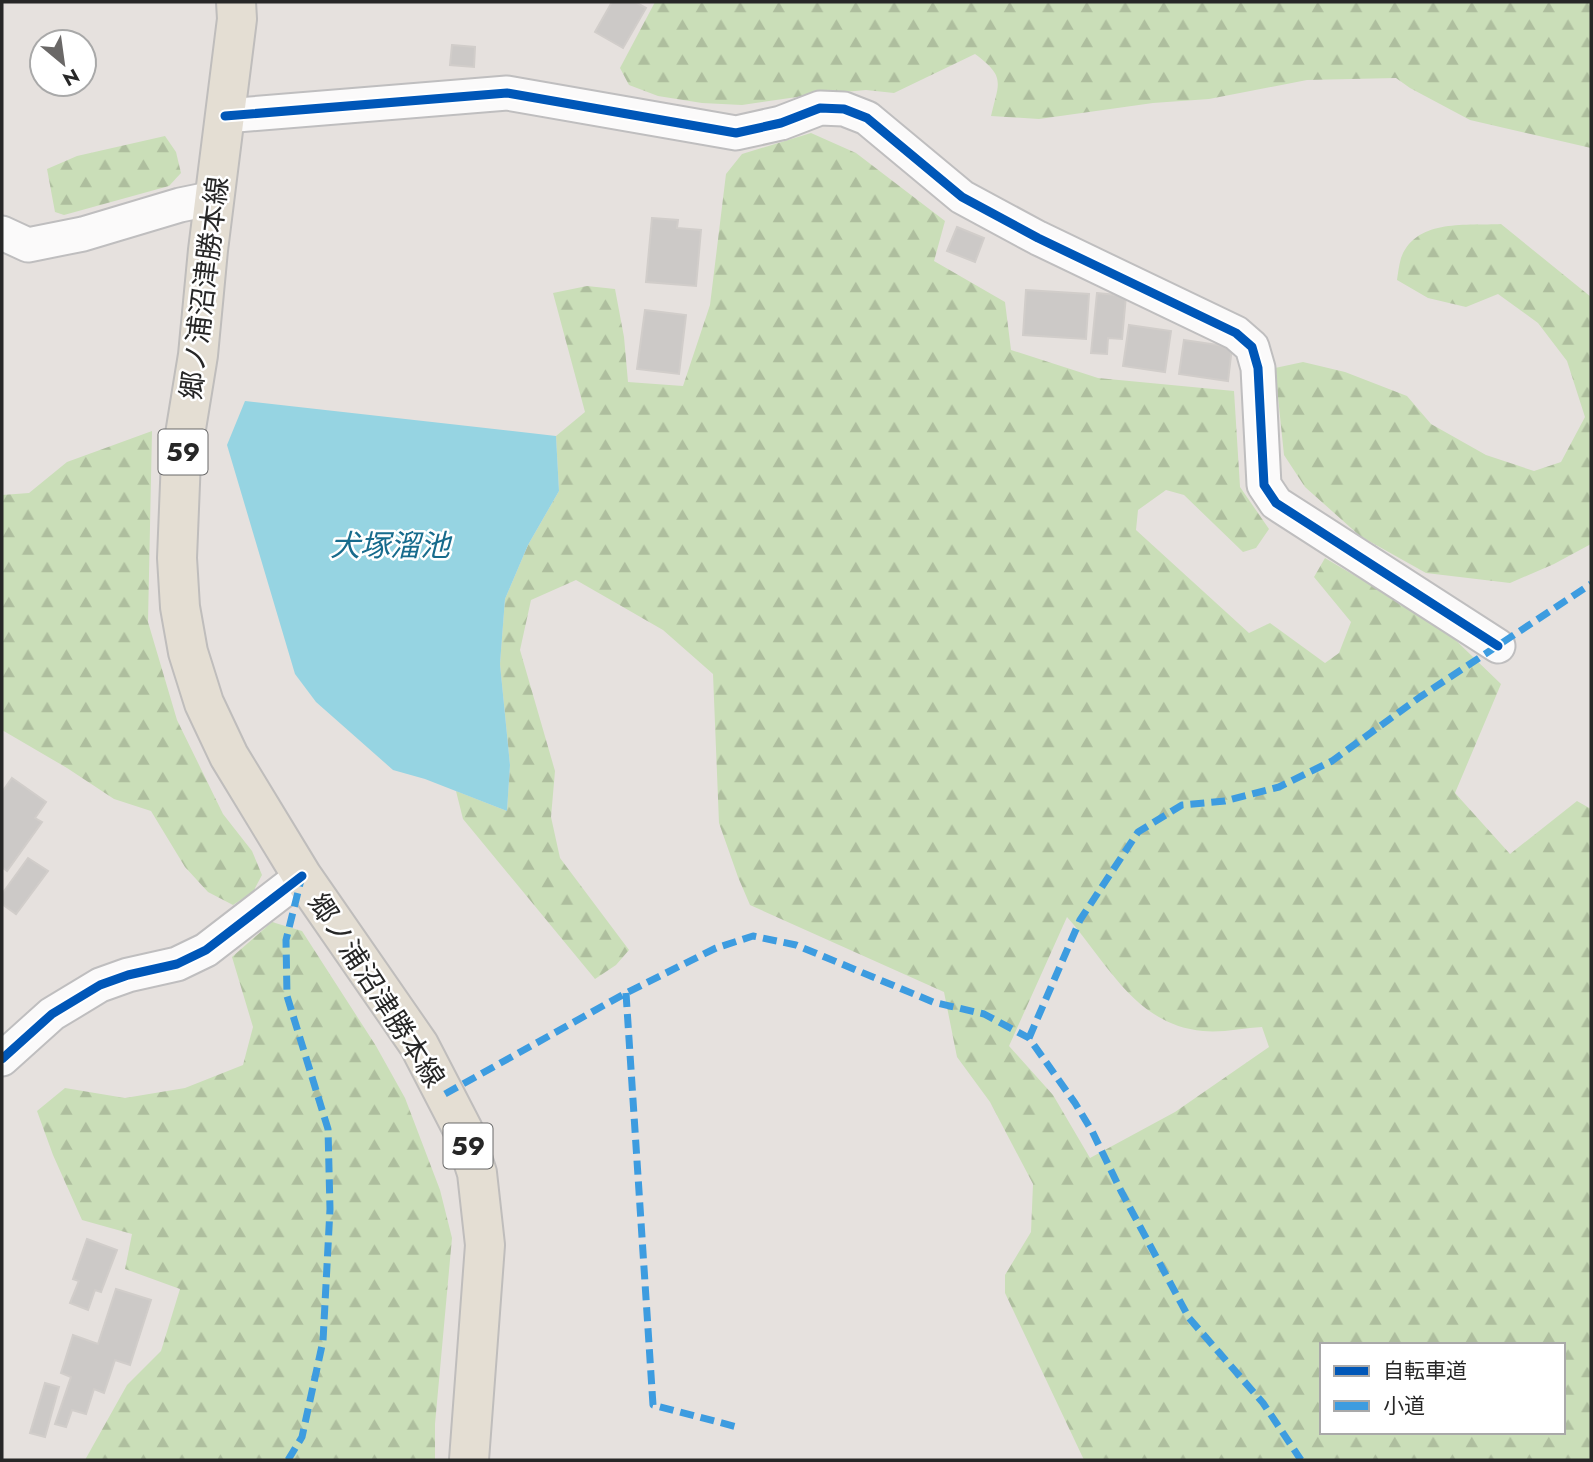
<svg xmlns="http://www.w3.org/2000/svg" width="1593" height="1462" viewBox="0 0 1593 1462" font-family="Jost,'Noto Sans JP',sans-serif">
<style>
.forest{fill:url(#forest-firs);fill-rule:evenodd}
.water{fill:#96d4e2}
.building{fill:#ccc9c7;stroke:#d1cdca;stroke-width:2}
.lines{fill:none;stroke-linecap:round;stroke-linejoin:round}
.street-casing{stroke:#bfbebf;stroke-width:37}
.primary-casing{stroke:#bfbdbc;stroke-width:42}
.street{stroke:#fbfafa;stroke-width:33}
.primary{stroke:#e4ded3;stroke-width:38}
.quiet{stroke:#3d9ce0;stroke-width:7;stroke-dasharray:14 7;stroke-linecap:butt}
.cycleway-casing{stroke:#fff;stroke-width:13}
.cycleway{stroke:#0057b8;stroke-width:9}
.labels{text-anchor:middle;stroke-width:5;stroke-linejoin:round;paint-order:stroke}
.shield{fill:#fff;stroke:#686868;stroke-width:2}
.shield-label{font-size:26px;font-weight:bold;fill:#272727}
.street-label{font-size:28px;fill:#272727;stroke:#fff}
.water-label{font-size:30px;font-style:italic;fill:#176b8c;stroke:#fff}
</style>
<defs>
<pattern id="forest-firs" width="22" height="20" patternUnits="userSpaceOnUse" patternTransform="scale(1.75)"><rect width="22" height="20" fill="#cadeb8"/><path d="M5 1l3.5 6h-7zM16 11l3.5 6h-7z" fill="#aebe9e"/></pattern>
</defs>
<rect width="100%" height="100%" fill="#e6e1de"/>
<g class="forest">
<path d="M655 2H1591V148L1470 120 1410 88 1396 78 1307 80 1209 99 1153 103 1039 119 991 116C999 82 1006 77 975 54L894 93 866 90 811 95 742 105 702 103 658 96 629 85 620 68Z"/>
<path d="M811 133 856 153 945 221 934 261 1005 302 1011 350 1098 378 1234 391 1240 487 1269 529 1256 548 1243 552 1184 495 1166 490 1138 510 1136 530 1249 633 1270 623 1325 663 1339 653 1351 622 1314 577 1325 558 1443 628 1501 684 1455 793 1510 854 1577 801 1591 809V1460H1084L1005 1293V1275L1031 1232 1033 1184 990 1102 957 1057 944 992 750 905 738 877 719 823 713 674 663 630 576 580 531 600 520 650 555 771 551 817 560 858 629 950 616 965 595 979 463 819 456 791 507 811 510 765 500 664 505 599 528 545 559 491 556 436 585 412 553 293 587 286 615 289 624 337 628 382 683 386 710 305 726 174 742 154ZM1067 917C1107 962 1135 1025 1203 1031 1222 1033 1243 1028 1262 1027L1269 1047 1175 1112 1090 1158 1053 1095 1009 1046ZM1322 1345H1563V1432H1322Z"/>
<polygon points="165,136 176,152 181,173 169,186 64,215 55,212 47,169 77,156"/>
<path d="M1501 224 1591 297V544L1554 564 1510 583 1426 573 1360 536 1305 487 1284 455 1275 368 1303 362 1345 372 1407 396 1431 424 1486 455 1534 471 1561 462 1585 417 1567 361 1538 323 1498 294 1466 307 1428 298 1397 280C1398 273 1399 265 1401 258 1416 218 1467 226 1501 224Z"/>
<polygon points="152,431 148,622 177,720 223,814 252,851 262,875 253,892 233,905 208,892 185,867 151,811 114,799 67,768 2,730 2,495 29,493 67,462"/>
<polygon points="272,922 302,931 376,1046 405,1098 440,1190 452,1238 435,1424 435,1460 85,1460 127,1385 161,1351 180,1289 125,1269 132,1234 82,1220 53,1155 37,1111 65,1088 125,1098 185,1088 243,1065 253,1027 232,957"/>
</g>
<polygon class="water" points="245,401 556,436 559,491 528,545 505,599 500,664 510,765 507,811 425,779 393,770 316,702 295,674 227,445"/>
<g class="building">
<polygon points="612,2 635,2 646,8 623,48 595,32"/>
<polygon points="452,45 475,47 474,67 450,65"/>
<polygon points="652,218 678,220 677,228 701,230 696,286 646,282"/>
<polygon points="957,227 984,238 975,262 947,251"/>
<polygon points="1026,290 1089,294 1086,339 1023,335"/>
<polygon points="1097,293 1126,296 1122,339 1108,338 1107,354 1091,353"/>
<polygon points="645,310 686,315 679,374 637,369"/>
<polygon points="1129,325 1171,331 1165,372 1123,366"/>
<polygon points="1184,340 1232,347 1228,381 1179,374"/>
<polygon points="12,778 46,802 35,818 42,822 7,871 2,867 2,792"/>
<polygon points="28,858 48,871 16,914 2,904 2,894"/>
<polygon points="87,1239 117,1250 101,1292 95,1290 88,1310 70,1303 79,1281 73,1279"/>
<polygon points="116,1289 151,1300 130,1365 115,1360 104,1393 94,1389 86,1414 72,1410 66,1427 55,1424 71,1377 61,1373 73,1335 98,1344"/>
<polygon points="45,1383 59,1387 45,1437 30,1433"/>
</g>
<g class="lines">
<defs>
<g id="street">
<polyline points="225,116 507,93 736,133 781,123 820,108 844,109 867,118 962,197 1038,238 1236,333 1252,347 1258,368 1264,485 1276,503 1498,646"/>
<polyline points="2,233 28,245 83,234 180,205 214,198"/>
<polyline points="2,1059 52,1014 100,985 128,975 177,964 206,950 302,876"/>
</g>
<polyline id="primary" points="236,2 237,19 208,250 198,355 181,459 177,558 180,607 188,652 204,703 229,756 302,876 419,1045 463,1130 477,1173 485,1245 469,1460"/>
</defs>
<use href="#street" class="street-casing"/>
<use href="#primary" class="primary-casing"/>
<use href="#street" class="street"/>
<use href="#primary" class="primary"/>
<g class="quiet">
<polyline points="626,993 653,1405 741,1428"/>
<polyline points="1029,1038 1080,920 1138,832 1182,805 1225,801 1279,787 1332,761 1420,697 1591,584"/>
<polyline points="445,1094 626,993 716,948 753,936 796,945 933,1002 984,1014 1029,1038 1075,1103 1092,1131 1121,1191 1189,1318 1263,1403 1301,1460"/>
<polyline points="288,1460 302,1437 323,1341 330,1209 328,1129 287,996 286,940 302,876"/>
</g>
<defs>
<g id="cycleway">
<polyline points="225,116 507,93 736,133 781,123 820,108 844,109 867,118 962,197 1038,238 1236,333 1252,347 1258,368 1264,485 1276,503 1498,646"/>
<polyline points="2,1059 52,1014 100,985 128,975 177,964 206,950 302,876"/>
</g>
</defs>
<use href="#cycleway" class="cycleway-casing"/>
<use href="#cycleway" class="cycleway"/>
</g>
<g class="labels">
<g class="shield">
<rect x="158.5" y="429.5" width="49" height="45" rx="5"/>
<rect x="443.5" y="1123.5" width="49" height="45" rx="5"/>
</g>
<g class="shield-label">
<text x="183" y="461">59</text>
<text x="468" y="1155">59</text>
</g>
<g class="street-label">
<text transform="translate(204 288) rotate(-83)" y="10">郷ノ浦沼津勝本線</text>
<text transform="translate(377 990) rotate(57)" y="10">郷ノ浦沼津勝本線</text>
</g>
<g class="water-label">
<text x="390" y="556">犬塚溜池</text>
</g>
</g>
<rect width="1593" height="1462" fill="none" stroke="#272727" stroke-width="7"/>
<rect x="1320" y="1343" width="245" height="91" fill="#ffffff" stroke="#a9a9a9" stroke-width="2"/>
<rect x="1334" y="1366" width="35" height="10" fill="#0057b8" stroke="#a9a9a9" stroke-width="2"/>
<text x="1383" y="1378" font-size="21" fill="#272727">自転車道</text>
<rect x="1334" y="1401" width="35" height="10" fill="#3d9ce0" stroke="#a9a9a9" stroke-width="2"/>
<text x="1383" y="1413" font-size="21" fill="#272727">小道</text>
<g transform="translate(63 63) rotate(151)"><circle r="33" fill="#ffffff" stroke="#a9a9a9" stroke-width="2"/>
<path d="M0-5L12 26L0 18L-12 26Z" fill="#6a6867"/>
<text y="-10" font-size="19" font-weight="bold" text-anchor="middle" fill="#272727">N</text>
</g>
</svg>
